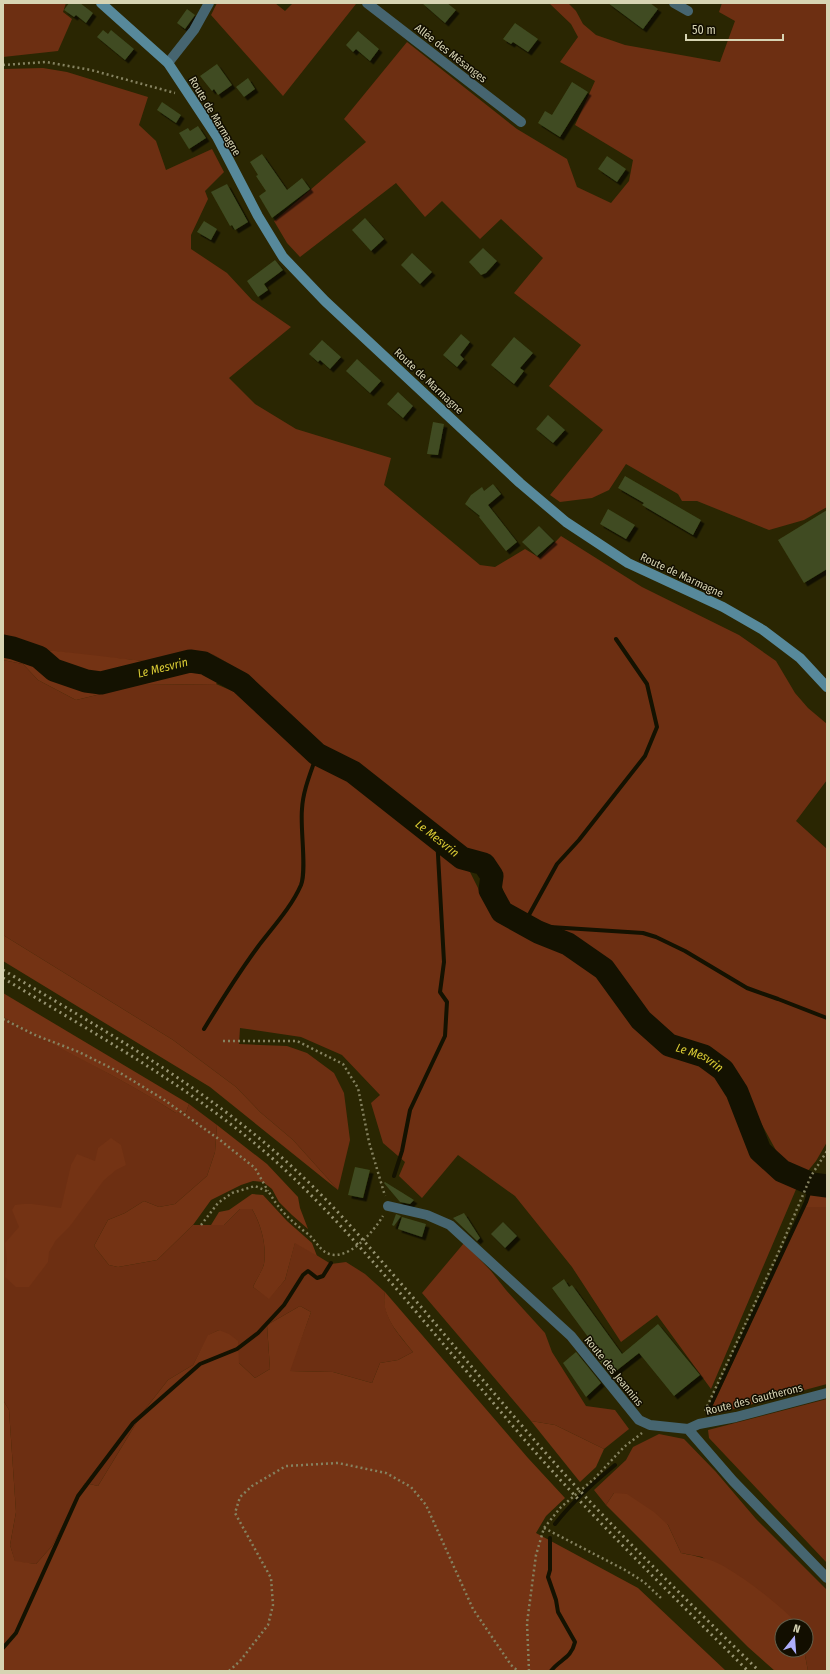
<svg xmlns="http://www.w3.org/2000/svg" width="830" height="1674" viewBox="0 0 830 1674" font-family="'Fira Sans Condensed',sans-serif">
<style>
.green{fill:#6d2f12}
.forest{fill:#743314}
.lines{fill:none;stroke-linecap:round;stroke-linejoin:round}
.stream{stroke:#141201;stroke-width:4}
.river{stroke:#141201;stroke-width:23}
.building{fill:#3f4c20;filter:url(#shadow)}
.path{stroke:#858260;stroke-width:2.5;stroke-dasharray:2 3;stroke-linecap:butt}
.street{stroke:#466570;stroke-width:10}
.secondary{stroke:#57899b;stroke-width:10}
.rail{stroke:#979472;stroke-width:3;stroke-dasharray:2 4;stroke-linecap:butt}
.labels{text-anchor:middle;stroke-width:3;stroke-linejoin:round;paint-order:stroke}
.street-label{font-size:11px;fill:#d7d4b3;stroke:#120e00}
.water-label{font-size:12px;font-style:italic;fill:#d9ca34;stroke:#120e00}
</style>
<defs>
<filter id="shadow"><feDropShadow dx="3.5" dy="3.5" stdDeviation="0" flood-color="#0009"/></filter>
</defs>
<rect width="100%" height="100%" fill="#2a2602"/>
<g class="green">
<polygon points="3,3 66,3 63,12 72,19 58,51 3,57"/>
<polygon points="217,3 275,3 285,11 293,3 356,4 283,96 211,15"/>
<polygon points="549,3 568,3 576,11 583,24 596,35 625,45 720,62 735,21 719,12 722,3 827,3 827,507 804,520 769,530 697,501 682,501 678,494 626,464 609,490 592,498 560,502 550,495 603,430 549,386 581,345 514,293 543,258 501,219 480,239 442,201 425,217 396,183 300,257 287,243 274,221 366,142 344,119 407,42 517,129 567,159 577,187 611,203 629,181 633,160 575,125 595,81 560,62 578,37 571,24"/>
<polygon points="43,68 67,72 148,97 139,125 156,141 166,170 212,149 224,172 205,191 208,199 191,235 191,249 227,273 252,300 291,327 229,378 255,404 296,429 391,458 384,485 480,565 495,567 525,549 540,558 561,536 642,587 739,635 776,661 795,693 808,708 827,724 827,780 796,821 827,849 827,1142 816,1161 803,1177 778,1154 750,1103 734,1078 715,1057 670,1037 647,1021 607,965 570,937 509,911 497,869 493,861 460,849 376,777 342,758 319,747 280,708 231,665 212,654 144,661 90,656 38,649 3,634 3,69"/>
<polygon points="3,660 23,664 38,680 76,700 138,685 216,684 246,697 288,742 334,770 355,778 454,863 470,872 483,898 499,915 555,946 608,982 623,1003 640,1030 666,1048 698,1058 719,1074 730,1091 734,1112 744,1134 759,1157 781,1176 797,1187 711,1389 657,1315 621,1342 572,1267 515,1196 458,1155 422,1198 399,1176 405,1162 383,1143 371,1103 380,1095 342,1055 301,1037 240,1028 239,1044 287,1046 307,1053 334,1073 344,1093 350,1140 338,1190 293,1140 260,1112 236,1087 173,1040 3,935"/>
<path d="M3 1017C60 1049 121 1077 176 1113L186 1112 189 1104 217 1125 215 1152 207 1176 175 1204 159 1207 144 1201 125 1213 108 1220 94 1246 109 1265 118 1267 157 1260 193 1225H224L240 1209H252C261 1224 267 1246 264 1264 262 1272 256 1280 253 1287L269 1298 285 1280 295 1242 331 1264 346 1262 365 1274 385 1292C381 1316 399 1335 413 1352L398 1360 380 1363 372 1383 333 1372 289 1371 311 1312 300 1306 267 1325 270 1369 255 1378 239 1363 219 1330 209 1335 193 1365 168 1380 143 1412 98 1486 85 1483 52 1546 36 1564 15 1562 10 1545 16 1512 9 1410 3 1400Z"/>
<polygon points="805,1207 827,1207 827,1384 715,1414 710,1411"/>
<polygon points="464,1243 491,1271 506,1290 545,1333 552,1352 586,1406 615,1410 629,1429 604,1449 555,1425 531,1421 422,1293"/>
<polygon points="827,1399 827,1563 709,1438 708,1430"/>
<polygon points="659,1434 684,1439 716,1472 756,1519 827,1590 827,1671 808,1671 804,1650 806,1650 806,1626 797,1626 796,1622 702,1557 681,1553 668,1525 614,1493 606,1505 594,1490 626,1460 633,1447"/>
</g>
<g class="forest">
<polygon points="3,634 38,649 144,661 212,654 231,665 216,684 138,685 76,700 38,680 23,664 3,660"/>
<polygon points="3,935 173,1040 236,1087 260,1112 293,1140 338,1190 210,1087 3,961"/>
<path d="M3 993 189 1104 186 1112 176 1113C121 1077 60 1050 3 1017Z"/>
<polygon points="217,1125 267,1164 298,1197 300,1208 308,1229 292,1215 279,1202 272,1189 263,1182 253,1181 241,1185 211,1200 193,1225 157,1260 118,1267 109,1265 94,1246 108,1220 125,1213 144,1201 159,1207 175,1204 207,1176 215,1152"/>
<path d="M111 1138 121 1145 126 1165 116 1170 104 1180 70 1226 56 1240 49 1252 48 1262 29 1287H16L5 1277 7 1260 5 1243 19 1227 12 1210 15 1205C33 1202 44 1206 61 1208L71 1165 77 1154 95 1161 98 1148Z"/>
<polygon points="811,1191 827,1192 827,1207 805,1207"/>
<path d="M252 1194 263 1195 287 1221 312 1243 317 1256 295 1243 285 1280 269 1299 253 1287C256 1280 262 1271 264 1264 267 1246 261 1224 252 1209H240L224 1225H211L219 1212 229 1210Z"/>
<path d="M385 1292 528 1458 565 1498 546 1516 536 1533 638 1588 726 1671H3V1400L9 1410 16 1512 10 1545 15 1561 36 1564 52 1546 85 1483 98 1486 143 1412 168 1380 193 1365 208 1335 219 1330 229 1334 238 1341 239 1363 255 1378 270 1369 267 1325 300 1306 311 1312 290 1371 333 1372 372 1383 380 1363 398 1360 413 1352C399 1334 380 1316 385 1292Z"/>
<polygon points="531,1421 555,1425 604,1449 596,1467 580,1482"/>
<path d="M614 1493 627 1494 654 1512 668 1525 681 1553C696 1556 712 1559 725 1567 751 1582 775 1602 796 1622L797 1626H782V1650H804L808 1671H775L748 1647 606 1505Z"/>
</g>
<g class="lines">
<g class="stream">
<polyline points="524,924 557,864 579,840 645,756 657,727 647,684 616,639"/>
<polyline points="538,932 550,927 643,933 656,937 685,951 747,988 778,999 827,1018"/>
<path d="M204 1029C221 1001 238 974 257 948 272 928 291 908 301 885 307 870 300 828 302 809 303 790 311 772 317 754"/>
<polyline points="394,1176 402,1151 410,1110 445,1036 447,1002 440,992 444,962 437,837"/>
<polyline points="708,1411 806,1202 812,1184"/>
<path d="M555 1524C573 1501 593 1483 615 1465"/>
<path d="M550 1538V1570L548 1577 556 1600 558 1612 575 1642C571 1659 560 1659 551 1671"/>
<polyline points="3,1648 16,1633 78,1496 133,1423 200,1364 237,1349 258,1333 284,1305 303,1275 308,1271 317,1278 323,1276 331,1263"/>
</g>
<path class="river" id="s1" d="M3 646 13 648 39 657 54 670 86 681 101 683 190 661 204 663 241 683 317 754 353 772 462 858 484 864 492 876 490 890 502 912 538 932 568 944 604 969 641 1020 669 1045 704 1056 723 1070 737 1092 760 1151 782 1171 812 1184 827 1186"/>
</g>
<g class="building">
<polygon points="69,3 80,3 93,13 86,23 76,15 74,17 64,10"/>
<polygon points="422,3 447,3 456,10 445,23"/>
<polygon points="608,3 650,3 658,9 643,29"/>
<polygon points="187,9 195,15 185,29 177,23"/>
<polygon points="515,23 538,39 528,52 513,42 511,44 503,39"/>
<polygon points="103,30 108,34 111,30 134,49 125,60 97,37"/>
<polygon points="358,31 379,49 370,61 356,49 353,52 346,45"/>
<polygon points="217,64 232,85 218,95 214,89 212,91 200,76"/>
<polygon points="248,78 255,89 244,97 236,87"/>
<polygon points="572,82 588,92 560,137 538,123 545,111 552,115"/>
<polygon points="162,102 181,115 176,123 157,110"/>
<polygon points="198,126 206,138 189,149 179,133 188,128 190,131"/>
<polygon points="262,154 287,190 302,178 310,189 272,218 259,196 266,191 256,176 258,175 250,162"/>
<polygon points="607,156 626,169 617,182 598,169"/>
<polygon points="227,184 248,222 235,230 232,225 230,226 211,192"/>
<polygon points="365,218 384,239 371,251 352,230"/>
<polygon points="204,221 217,229 211,240 197,232"/>
<polygon points="483,248 497,261 486,273 481,275 469,262"/>
<polygon points="412,253 432,272 420,284 401,265"/>
<polygon points="275,260 283,270 264,284 268,290 258,297 247,281"/>
<polygon points="461,334 470,342 460,355 464,359 457,367 443,355"/>
<polygon points="514,337 533,353 520,368 524,371 514,384 491,365"/>
<polygon points="322,340 341,357 330,369 320,360 318,362 309,354"/>
<polygon points="357,359 381,381 370,393 346,371"/>
<polygon points="398,392 413,406 403,418 387,404"/>
<polygon points="548,415 565,430 553,443 536,429"/>
<polygon points="433,422 444,424 438,455 427,454"/>
<polygon points="625,476 701,520 693,535 642,505 644,503 618,488"/>
<polygon points="493,484 501,494 488,505 517,542 506,551 479,517 480,516 465,504 471,495 482,487 484,491"/>
<polygon points="608,509 635,525 626,539 600,524"/>
<polygon points="827,510 827,569 804,583 778,540"/>
<polygon points="539,526 554,541 537,556 522,542"/>
<polygon points="355,1167 370,1170 363,1198 348,1195"/>
<polygon points="385,1182 414,1200 410,1204 400,1202 384,1183"/>
<polygon points="464,1213 480,1238 477,1241 453,1218"/>
<polygon points="396,1214 401,1216 394,1226 392,1225"/>
<polygon points="402,1217 426,1224 422,1237 398,1229"/>
<polygon points="503,1222 517,1236 505,1248 491,1234"/>
<polygon points="564,1279 569,1287 572,1285 622,1354 658,1324 700,1375 674,1396 639,1353 611,1375 586,1344 591,1341 552,1288"/>
<polygon points="576,1352 601,1383 586,1397 563,1363"/>
</g>
<g class="lines">
<g class="path">
<polyline points="3,65 46,62 91,70 175,93"/>
<polyline points="3,1019 35,1035 79,1052 117,1071 163,1099 220,1140 255,1168 268,1191"/>
<polyline points="223,1041 297,1041 343,1064 358,1088 369,1142 385,1196"/>
<path d="M201 1225 218 1203 232 1193 255 1186 269 1192C278 1209 292 1222 308 1234 314 1239 319 1248 325 1252 346 1265 374 1231 383 1216"/>
<polyline points="705,1411 780,1249 811,1176 827,1151"/>
<polyline points="544,1528 625,1570 644,1582 661,1598"/>
<polyline points="229,1671 240,1661 268,1625 273,1605 271,1578 235,1513 240,1497 252,1486 286,1466 338,1463 386,1473 411,1487 426,1505 473,1609 511,1665 518,1671"/>
<polyline points="529,1671 527,1623 536,1555 544,1528 561,1507 594,1479 624,1447 642,1433"/>
</g>
<g class="street">
<polyline points="367,3 521,122"/>
<polyline points="674,3 688,11"/>
<polyline points="168,63 194,30 209,3"/>
<polyline points="388,1206 427,1215 450,1225 571,1336 639,1420 650,1425 688,1429 733,1481 827,1578"/>
<polyline points="688,1429 699,1424 736,1417 827,1393"/>
</g>
<polyline class="secondary" points="101,3 168,63 217,137 258,216 283,257 325,301 520,483 566,522 628,563 723,607 763,630 800,658 827,687"/>
<g class="rail">
<path d="M3 970C107 1032 215 1093 303 1177 335 1207 363 1240 391 1272 438 1326 483 1381 530 1435 601 1518 681 1594 759 1671"/>
<path d="M3 978C95 1034 191 1087 272 1158 321 1202 364 1251 406 1300 445 1346 484 1392 523 1438 593 1519 672 1595 748 1671"/>
</g>
</g>
<g class="labels">
<g class="street-label">
<text transform="translate(451 53) rotate(38)" y="4">Allée des Mésanges</text>
<text transform="translate(215 116) rotate(59)" y="4">Route de Marmagne</text>
<text transform="translate(429 381) rotate(43)" y="4">Route de Marmagne</text>
<text transform="translate(682 575) rotate(25)" y="4">Route de Marmagne</text>
<text transform="translate(614 1371) rotate(51)" y="4">Route des Jeannins</text>
<text transform="translate(754 1399) rotate(-14)" y="4">Route des Gautherons</text>
</g>
<g class="water-label">
<text dy="4" stroke="none"><textPath href="#s1" startOffset="170">Le Mesvrin</textPath></text>
<text dy="4" stroke="none"><textPath href="#s1" startOffset="506">Le Mesvrin</textPath></text>
<text dy="4" stroke="none"><textPath href="#s1" startOffset="865">Le Mesvrin</textPath></text>
</g>
</g>
<rect width="830" height="1674" fill="none" stroke="#d7d4b3" stroke-width="8"/>
<g transform="translate(794 1638) rotate(17)"><circle r="19" fill="#120e00" stroke="#615d48"/>
<path d="M0-3L7 15L0 10L-7 15Z" fill="#aeaefb"/>
<text y="-6" font-size="11" font-weight="bold" text-anchor="middle" fill="#d7d4b3">N</text>
</g>
<path d="M686 34v6h97v-6" fill="none" stroke="#d7d4b3" stroke-width="2"/>
<text x="692" y="34" font-size="12" fill="#d7d4b3" stroke="#120e00" stroke-width="3" paint-order="stroke">50 m</text>
</svg>
